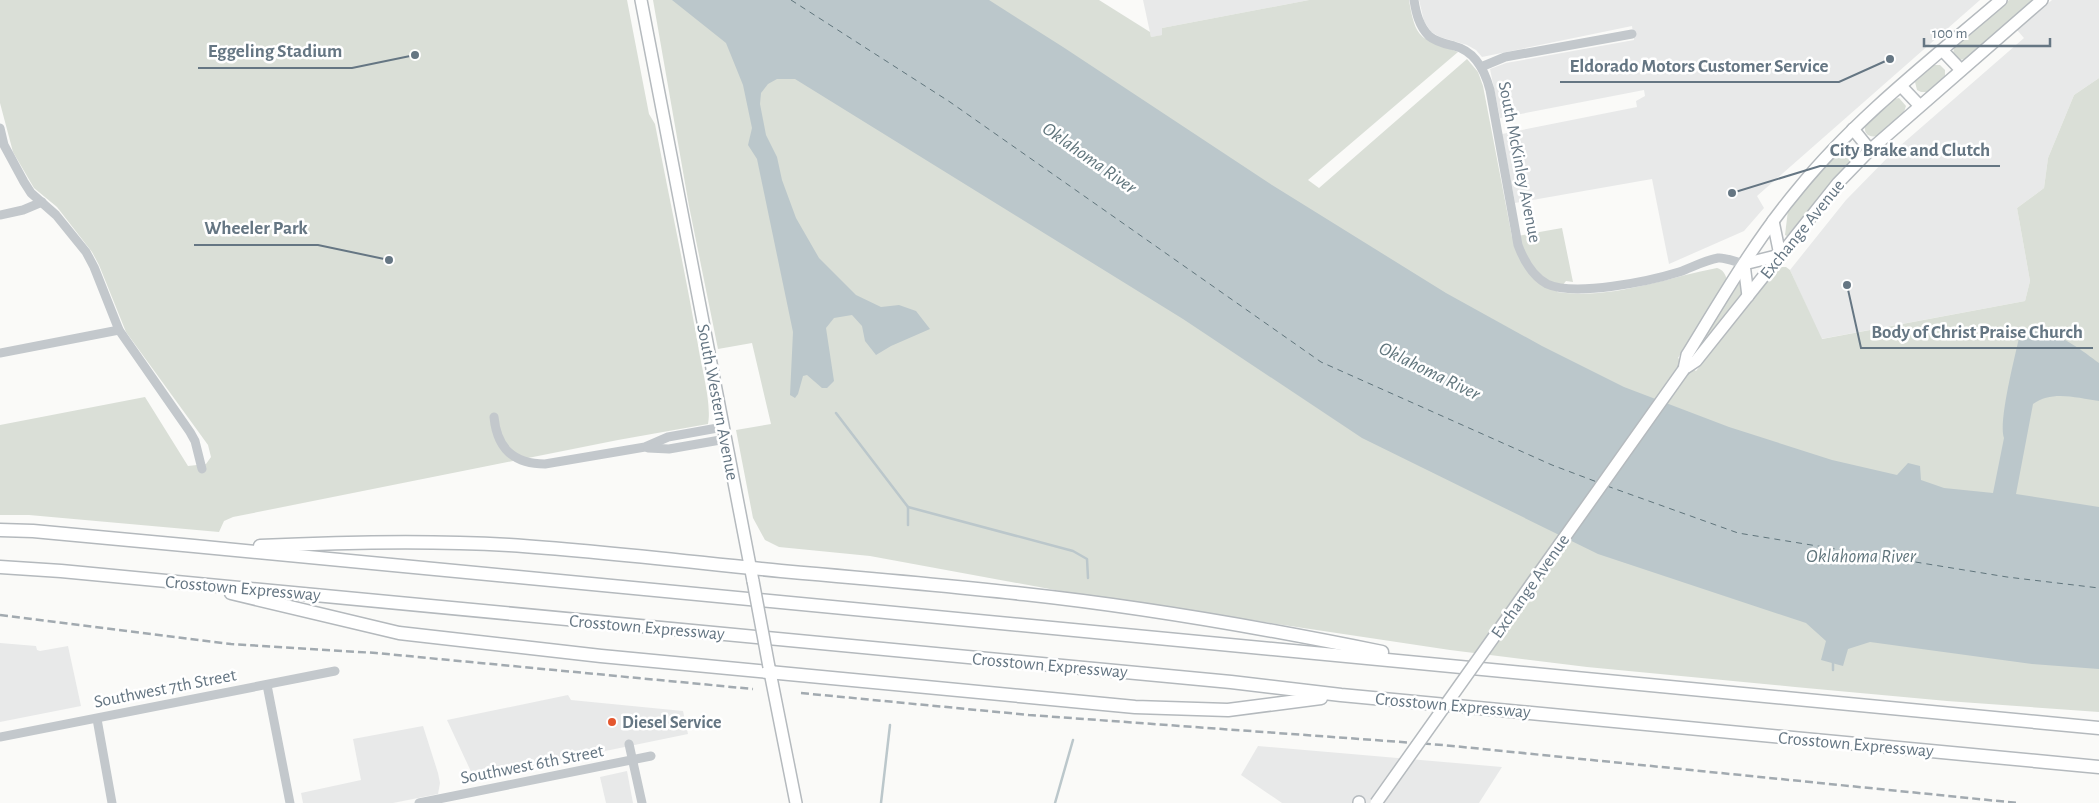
<svg xmlns="http://www.w3.org/2000/svg" width="2099" height="803" viewBox="0 0 2099 803" font-family="'Alegreya Sans',sans-serif">
<style>
.built{fill:#e8e9e9}
.green{fill:#dadfd7}
.water{fill:#bbc7cb}
.lines{fill:none;stroke-linecap:round;stroke-linejoin:round}
.stream{stroke:#bbc7cb;stroke-width:2.5}
.ferry{stroke:#60757c;stroke-width:1;stroke-dasharray:6 5;stroke-linecap:butt}
.major-casing{stroke:#b5babe;stroke-width:14}
.highway-casing{stroke:#b4b9bd;stroke-width:15}
.minor{stroke:#c3c8cc;stroke-width:9}
.major{stroke:#fff;stroke-width:11}
.highway{stroke:#fff;stroke-width:12}
.rail{stroke:#a2aab0;stroke-width:2.5;stroke-dasharray:8 4;stroke-linecap:butt}
.major-bridge-casing{stroke:#b5babe;stroke-width:14;stroke-linecap:butt}
.major-bridge{stroke:#fff;stroke-width:11}
.poi-dot{fill:#e4572e;stroke:#fff;stroke-width:2}
.labels{text-anchor:middle;stroke-width:5;stroke-linejoin:round;paint-order:stroke}
.street-label{font-size:18px;fill:#657683;stroke:#fff}
.poi-label{font-size:18px;font-weight:bold;fill:#657683;stroke:#fff;text-anchor:start}
.water-label{font-size:19px;font-style:italic;fill:#60757c;stroke:#fff}
.leader{fill:none;stroke:#657683;stroke-width:2}
.callout-dot{fill:#657683;stroke:#fff;stroke-width:2}
.callout-label{font-size:19px;text-anchor:middle;font-weight:bold;fill:#657683;stroke:#fff;stroke-width:5;stroke-linejoin:round;paint-order:stroke}
</style>
<rect width="100%" height="100%" fill="#fafaf8"/>
<g class="built">
<polygon points="1143,0 1309,0 1162,28 1163,35 1151,37"/>
<polygon points="1419,0 1980,0 1757,196 1764,208 1744,231 1669,264 1652,179 1515,203 1502,134 1637,107 1636,101 1645,96 1644,90 1500,118 1490,69 1506,63 1634,40 1632,26 1482,57 1476,50 1467,45 1440,37 1431,32 1424,21"/>
<polygon points="2052,0 2099,0 2099,78 2074,95 2048,158 2044,188 2017,208 2030,281 2025,301 1821,339 1790,270 1846,200 1893,152 2024,38 2017,30"/>
<polygon points="0,643 36,646 37,650 40,651 68,646 81,706 0,722"/>
<polygon points="568,695 571,700 683,711 688,734 474,778 447,720"/>
<polygon points="423,726 438,773 440,783 438,794 393,803 303,803 301,793 361,780 353,739"/>
<polygon points="1258,746 1502,767 1479,803 1282,803 1241,775"/>
<polygon points="627,771 633,803 606,803 600,777"/>
</g>
<g class="green">
<path d="M0 0H627L649 114 655 124C669 197 685 271 698 345 701 366 712 404 708 424L618 440 233 517 224 521 219 532 29 515H0V425L145 397 188 466 206 464 211 457 208 445 126 332 99 265 92 252 57 207 34 188 13 152 0 103Z"/>
<path d="M653 0H1099L1150 32 1151 37 1162 35V28L1309 0H1409C1416 44 1423 37 1458 52L1308 180 1319 188 1467 59 1478 72 1483 86 1512 237 1562 228 1573 282 1566 281 1557 292C1611 300 1665 278 1717 268 1723 270 1725 273 1727 280L1678 358 1696 371 1779 267H1786L1790 270 1822 339 2025 301 2030 281 2017 208 2044 188 2048 158 2074 95 2099 78V712L1947 701 1795 687 1587 667 1450 650 1077 594 870 556 779 547 765 540 753 518 736 430 771 424 752 343 718 349 689 206Z"/>
<polygon points="2009,0 2035,0 1966,59 1959,60 1953,54 1954,48"/>
<polygon points="1933,65 1940,65 1945,70 1945,76 1927,92 1921,92 1917,90 1915,82"/>
<path d="M1899 98 1906 106 1904 112 1877 136C1869 138 1862 133 1866 124L1894 99Z"/>
<polygon points="1848,145 1855,149 1855,156 1787,236 1785,235 1788,210 1816,176 1844,146"/>
<polygon points="1743,281 1741,295 1706,340 1703,338 1740,282"/>
</g>
<path class="water" d="M672 0H989L1063 47 1272 185 1446 293 1542 346 1624 387 1729 427 1832 460 1897 475 1908 463 1920 466 1921 480 1944 488 1993 493 2004 438C1998 423 2015 356 2019 338 2042 318 2080 349 2099 363V401C2077 398 2052 390 2033 404L2016 494 2099 507V669L2032 664 1870 642 1848 649 1843 666 1821 660 1826 641 1806 623 1598 554 1362 438 1183 319 795 79H777L768 84 761 93 760 104 766 135 777 157 782 180 796 218 819 258 856 295 881 307 899 305 916 311 930 329 891 346 876 355 865 341 862 326 852 315 834 318 826 328 834 381 827 388H822L807 375 803 376 798 394 795 398 790 395 793 332 757 159 748 145 752 128 743 85 726 43Z"/>
<g class="lines">
<g class="stream">
<polyline points="836,413 908,507 908,525"/>
<polyline points="908,507 1073,551 1087,559 1088,578"/>
<polyline points="1833,670 1833,661"/>
<polyline points="881,803 890,725"/>
<polyline points="1055,803 1073,740"/>
</g>
<g class="ferry">
<polyline points="791,0 950,102 1321,362 1552,465 1597,482"/>
<polyline points="1607,486 1738,533 2007,577 2099,588"/>
</g>
<defs>
<g id="major">
<polyline points="641,0 753,581"/>
<polyline points="1942,50 1961,70"/>
<polyline points="1901,86 1919,105"/>
<polyline points="1853,129 1870,150"/>
<polyline points="1773,221 1780,255"/>
<polyline points="1744,264 1780,255"/>
<polyline points="1744,264 1748,296"/>
<polyline points="1684,369 1696,361 1838,183 1870,150 2042,0"/>
<path d="M1684 369 1687 355C1722 298 1756 239 1799 188 1857 117 1931 60 2001 0"/>
<polyline points="769,667 796,803"/>
<polyline points="1359,803 1359,802"/>
</g>
<g id="highway">
<polyline points="0,530 33,531 194,546 2099,728"/>
<path d="M260 546C343 542 426 540 509 545 600 551 690 562 781 571 862 578 943 585 1024 594 1144 607 1264 628 1382 652"/>
<polyline points="0,567 61,571 1231,682 1341,695 2099,767"/>
<polyline points="231,593 399,633 601,656 1135,707 1228,710 1321,698"/>
</g>
</defs>
<use href="#major" class="major-casing"/>
<use href="#highway" class="highway-casing"/>
<g class="minor">
<path d="M1414 0C1416 13 1419 26 1429 36 1436 42 1446 44 1454 46 1475 51 1485 71 1490 90L1518 245C1524 261 1532 276 1547 284 1575 297 1650 281 1679 272 1691 268 1705 260 1718 258 1725 257 1736 262 1744 264"/>
<polyline points="1481,67 1505,57 1632,34"/>
<polyline points="0,128 4,145 24,182 31,193 56,215 86,252 94,267 119,330 190,432 195,441 202,469"/>
<polyline points="0,215 23,210 42,202"/>
<polyline points="0,353 119,330"/>
<path d="M494 417C497 448 513 464 545 464L645 447 668 437 723 427"/>
<polyline points="648,448 669,449 726,439"/>
<polyline points="267,685 290,803"/>
<polyline points="97,719 112,803"/>
<polyline points="0,737 335,671"/>
<polyline points="629,744 642,803"/>
<polyline points="419,803 651,756"/>
</g>
<use href="#major" class="major"/>
<use href="#highway" class="highway"/>
<g class="rail">
<polyline points="0,615 231,644 376,653 753,689"/>
<polyline points="801,693 1029,715 1443,745 2018,803"/>
</g>
<defs>
<g id="major-bridge">
<polyline points="753,581 769,667"/>
<polyline points="1376,803 1684,369"/>
</g>
</defs>
<use href="#major-bridge" class="major-bridge-casing"/>
<use href="#major-bridge" class="major-bridge"/>
</g>
<circle class="poi-dot" cx="612" cy="722" r="5"/>
<g class="labels">
<g class="street-label">
<text transform="translate(1520 162) rotate(79)" y="6">South McKinley Avenue</text>
<text transform="translate(1802 229) rotate(-51)" y="6">Exchange Avenue</text>
<text transform="translate(718 402) rotate(79)" y="6">South Western Avenue</text>
<text transform="translate(1530 586) rotate(-55)" y="6">Exchange Avenue</text>
<text transform="translate(243 588) rotate(5)" y="6">Crosstown Expressway</text>
<text transform="translate(647 627) rotate(5)" y="6">Crosstown Expressway</text>
<text transform="translate(1050 665) rotate(5)" y="6">Crosstown Expressway</text>
<text transform="translate(165 688) rotate(-11)" y="6">Southwest 7th Street</text>
<text transform="translate(1453 705) rotate(5)" y="6">Crosstown Expressway</text>
<text transform="translate(1856 744) rotate(5)" y="6">Crosstown Expressway</text>
<text transform="translate(532 764) rotate(-11)" y="6">Southwest 6th Street</text>
</g>
<g class="poi-label">
<text x="622" y="728">Diesel Service</text>
</g>
<g class="water-label">
<text transform="translate(1090 157) rotate(35)" y="7">Oklahoma River</text>
<text transform="translate(1430 370) rotate(26)" y="7">Oklahoma River</text>
<text x="1861" y="562">Oklahoma River</text>
</g>
</g>
<path class="leader" d="M415 55L352 68H198M1890 59L1839 82H1560M1732 193L1820 166H2000M389 260L318 245H194M1847 285L1861 348H2093"/>
<g class="callout-dot">
<circle cx="415" cy="55" r="5"/>
<circle cx="1890" cy="59" r="5"/>
<circle cx="1732" cy="193" r="5"/>
<circle cx="389" cy="260" r="5"/>
<circle cx="1847" cy="285" r="5"/>
</g>
<g class="callout-label">
<text x="275" y="57">Eggeling Stadium</text>
<text x="1699" y="72">Eldorado Motors Customer Service</text>
<text x="1910" y="156">City Brake and Clutch</text>
<text x="256" y="234">Wheeler Park</text>
<text x="1977" y="338">Body of Christ Praise Church</text>
</g>
<path d="M1924 38v8h126v-8" fill="none" stroke="#657683" stroke-width="2.5"/>
<text x="1932" y="38" font-size="15" fill="#657683" stroke="#ffffff" stroke-width="4" paint-order="stroke">100 m</text>
</svg>
